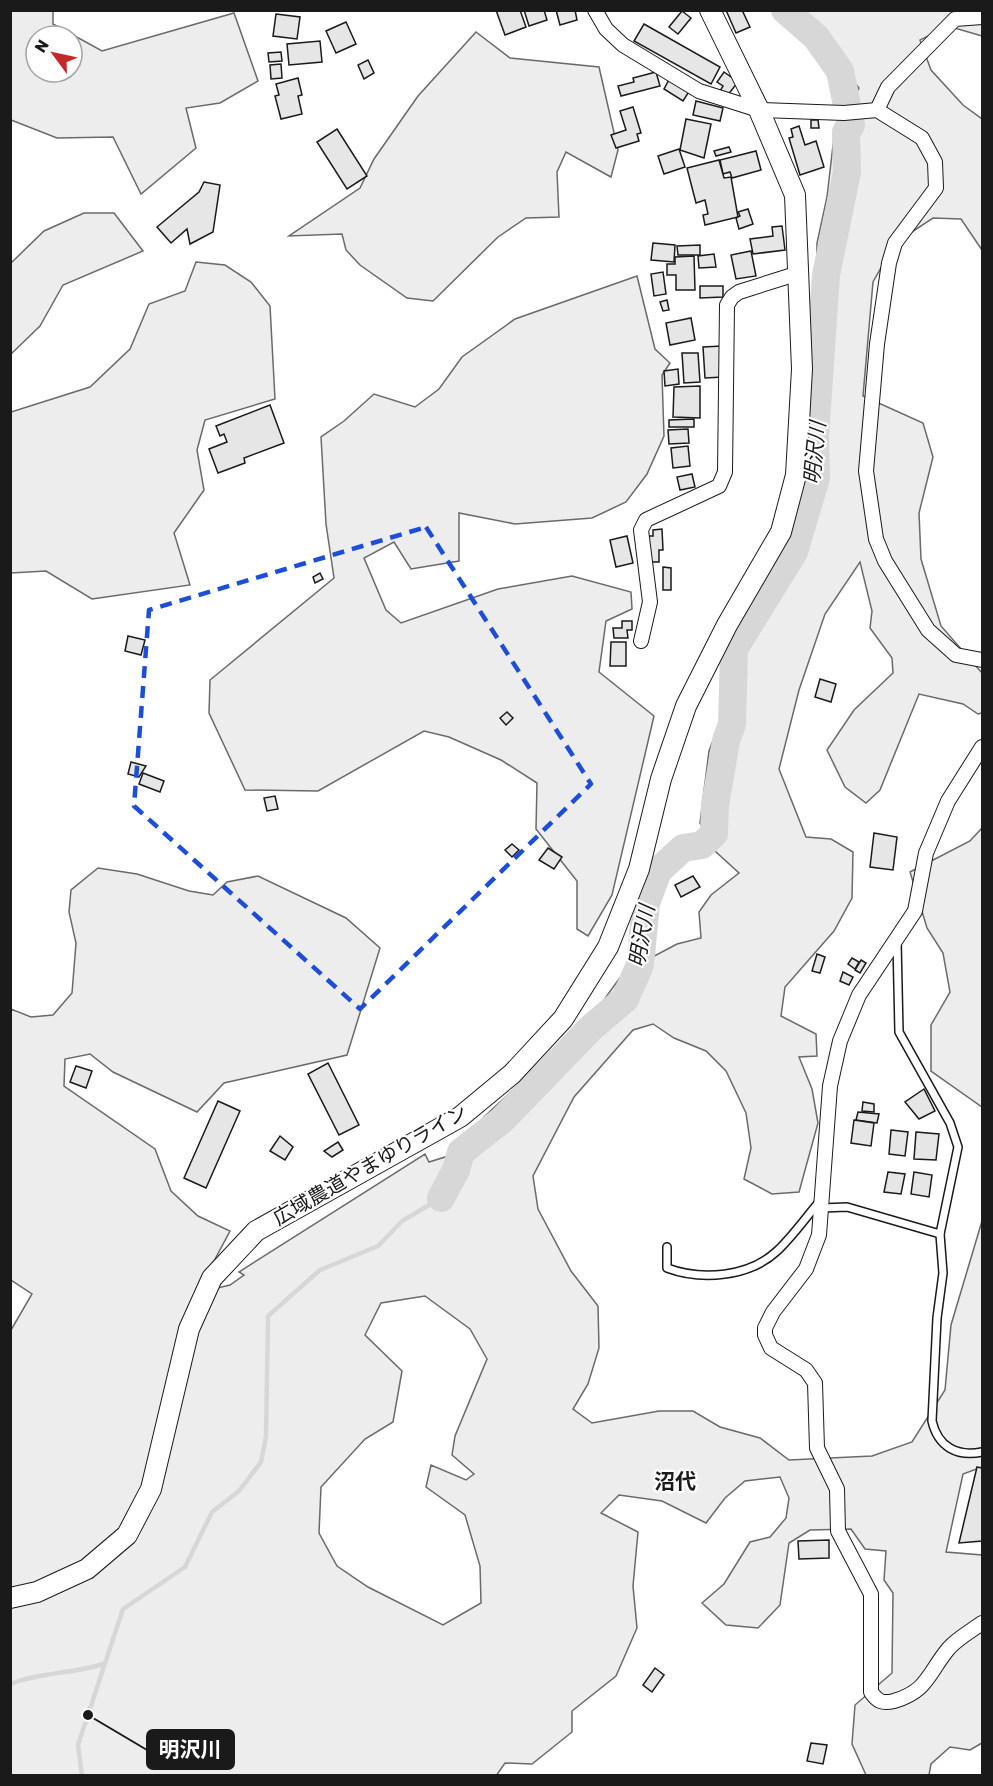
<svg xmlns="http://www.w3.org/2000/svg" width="993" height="1786" viewBox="0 0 993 1786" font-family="Rubik,'Noto Sans JP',sans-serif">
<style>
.built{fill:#ededed;stroke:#6a6a6a;stroke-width:1.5;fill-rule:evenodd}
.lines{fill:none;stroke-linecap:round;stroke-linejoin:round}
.stream{stroke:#d7d7d7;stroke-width:4.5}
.river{stroke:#d7d7d7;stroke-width:28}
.building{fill:#e6e6e6;stroke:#1a1a1a;stroke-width:1.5}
.lane-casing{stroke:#1a1a1a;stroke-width:10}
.street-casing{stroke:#1a1a1a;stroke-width:16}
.secondary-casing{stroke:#1a1a1a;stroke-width:22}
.lane{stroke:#fff;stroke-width:7}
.street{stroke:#fff;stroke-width:14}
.secondary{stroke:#fff;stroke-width:20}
.marked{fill:none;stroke:#1d4ed8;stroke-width:4.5;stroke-dasharray:12 8;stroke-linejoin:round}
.labels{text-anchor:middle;stroke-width:4.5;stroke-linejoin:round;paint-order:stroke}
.street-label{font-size:20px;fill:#1a1a1a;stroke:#fff}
.water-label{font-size:21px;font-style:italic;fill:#1a1a1a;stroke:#fff}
.neighbourhood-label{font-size:21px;font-weight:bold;fill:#1a1a1a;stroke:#fff}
.leader{fill:none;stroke:#1a1a1a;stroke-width:2}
.callout-dot{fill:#1a1a1a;stroke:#fff;stroke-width:2}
.callout{fill:#1a1a1a;stroke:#1a1a1a;stroke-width:2}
.callout-label{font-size:21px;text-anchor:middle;font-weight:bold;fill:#fff}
</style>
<rect width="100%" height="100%" fill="#fff"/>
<g class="built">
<path d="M10 11H53V24L102 51 234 13 258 81 220 103 186 108 196 148 141 194 113 137 57 138 11 120ZM36 36H72V72H36Z"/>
<path d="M796 11H982V36L948 26 920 40 931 70 963 105 982 119V250L961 219 933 218 895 243 873 282 863 396 923 423 933 457 919 513 921 559 941 626 982 673V713L978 714 963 704 919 694 880 790 866 803 845 787 827 750 854 710 893 673 892 658 870 628 872 611 860 562 825 614 799 690 779 769 806 837 831 839 853 852 852 898 834 931 785 987 781 1016 816 1034 817 1056 799 1057 812 1089 818 1123 799 1192 772 1194 744 1179 751 1148 746 1113 726 1071 706 1051 674 1038 653 1024 633 1030 574 1097 533 1176 538 1209 571 1271 598 1306 599 1348 588 1384 573 1409 592 1423 659 1411H693L720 1427 760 1438 789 1460 872 1456 912 1442 945 1390 951 1325 982 1221V1467L963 1474 946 1552 982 1555V1743L970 1750 950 1747 931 1764 929 1775H866L852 1744 855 1705 892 1673 893 1593 884 1580 886 1551 865 1549 851 1529 810 1530 789 1543 780 1605 758 1628 726 1625 702 1603 724 1584 750 1542 770 1537 786 1518 789 1498 780 1477 745 1481 725 1498 706 1523 662 1501 619 1495 601 1513 638 1532 633 1586 637 1628 616 1676 572 1711V1732L532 1764 505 1763 496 1776 11 1775V1330L32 1294 11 1280V1009L31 1017 53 1015 72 993 76 943 69 912 71 890 98 868 137 874 189 891 213 895 227 882 258 876 346 918 380 948 347 1055 224 1083 197 1112 113 1072 90 1054 65 1059 64 1086 155 1149 171 1191 198 1216 230 1231 197 1293 230 1285 244 1275 239 1272 425 1154 429 1162 461 1152 484 1117 593 1015 624 972 677 944 701 938 699 912 711 895 739 873 716 852 700 823 709 751 724 712 728 645 786 544 804 482 816 337 817 243 827 197 835 128 859 88ZM425 1296 470 1329 487 1359 455 1436 452 1455 474 1474 466 1480 431 1465 426 1487 465 1515 480 1566 481 1603 443 1625 368 1587 337 1566 319 1533 321 1487 365 1439 393 1422 402 1371 365 1335 381 1303Z"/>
<polygon points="476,32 510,58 599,67 618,150 611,177 566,152 557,172 559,217 526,218 498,237 433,301 407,298 360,265 346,250 342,234 289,236 360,188 374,159 418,96"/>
<polygon points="84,213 114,213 143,251 63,285 40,326 11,354 11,263 44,231"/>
<polygon points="196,262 225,265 251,282 270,306 275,399 205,420 197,450 204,490 174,533 190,585 92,599 46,571 11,573 11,412 90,387 130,349 149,304 185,291"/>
<polygon points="637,276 655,349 670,363 662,375 664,436 647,474 626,502 592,518 515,524 459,513 459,561 411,569 394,542 364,558 386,610 401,623 498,589 572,576 631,592 632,609 606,621 599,672 654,716 612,895 588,936 577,929 577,881 536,829 537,783 501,760 449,737 424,731 318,791 245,790 209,713 210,680 334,578 326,524 321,437 344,421 374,394 415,407 439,389 462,357 515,319"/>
<polygon points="982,828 982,1107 931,1071 931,1025 950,992 943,953 927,928 910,872 970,841"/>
</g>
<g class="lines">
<g class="stream">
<path d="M10 1684C40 1672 73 1674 103 1664"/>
<polyline points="82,1776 78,1745 123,1609 185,1567 212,1512 239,1491 261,1462 266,1437 268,1316 320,1270 378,1246 402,1221 441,1198"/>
</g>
<polyline class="river" points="441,1198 456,1170 461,1152 502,1120 591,1028 625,999 640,965 646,903 658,871 683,848 702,845 714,834 715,805 726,741 732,724 734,649 794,552 816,478 815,436 826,275 847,172 846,132 851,125 840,71 816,37 785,10"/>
</g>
<g class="building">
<polygon points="496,10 520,10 526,27 505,35"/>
<polygon points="524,10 544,10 547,20 529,26"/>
<polygon points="556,10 575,10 577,20 560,25"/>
<polygon points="726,10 742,10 750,27 736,33"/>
<polygon points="682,11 691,18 678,34 669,27"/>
<polygon points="276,14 300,17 297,39 273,36"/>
<polygon points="346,22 356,44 336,53 326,31"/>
<polygon points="644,24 720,67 711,84 634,41"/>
<polygon points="320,41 322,62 289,65 287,44"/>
<polygon points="281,52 282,61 269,62 268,53"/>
<polygon points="368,60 374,73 364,79 358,65"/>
<polygon points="281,64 282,78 271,79 270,65"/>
<polygon points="656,72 660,86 621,96 618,86 634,82 633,78"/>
<polygon points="724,72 738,82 727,96 720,91 723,86 717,82"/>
<polygon points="298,78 302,95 298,96 302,114 281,119 275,96 279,95 276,84"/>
<polygon points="670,78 690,90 683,101 664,89"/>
<polygon points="696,101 723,108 720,121 693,115"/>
<polygon points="633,107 641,133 637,134 639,141 616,148 611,135 626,130 620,111"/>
<polygon points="686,119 711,124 704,158 680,150"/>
<polygon points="811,120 818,120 819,128 811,128"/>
<polygon points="799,126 805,145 816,141 824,167 800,175 789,138 793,137 791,129"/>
<polygon points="337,129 367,176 347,189 317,142"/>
<polygon points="729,147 731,152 716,156 714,151"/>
<polygon points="679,149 685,167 664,174 658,156"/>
<polygon points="756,151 761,170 732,178 730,172 723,174 720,160"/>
<polygon points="719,160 724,178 731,177 738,217 705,225 703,215 708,214 705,200 696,203 687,168"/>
<polygon points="204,182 220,185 213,232 190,244 187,229 171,243 157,227 199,192"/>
<polygon points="748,209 753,224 739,229 736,218 740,216 738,212"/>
<polygon points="782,226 785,250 753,254 750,239 773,236 772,227"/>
<polygon points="653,243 675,245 674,262 651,260"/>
<polygon points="700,245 700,255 678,255 677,246"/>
<polygon points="751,251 756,276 736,279 731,255"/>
<polygon points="714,254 716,267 699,268 698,256"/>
<polygon points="694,256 695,290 676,290 676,275 667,275 667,264 675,264 675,257"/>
<polygon points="663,272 666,294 654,296 651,274"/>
<polygon points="700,286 723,286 723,297 700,298"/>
<polygon points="667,300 669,310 663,311 660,302"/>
<polygon points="691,318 695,340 670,345 666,323"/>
<polygon points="722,346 723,377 705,378 703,347"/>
<polygon points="682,353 698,353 700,382 684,383"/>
<polygon points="678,369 679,384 665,386 664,371"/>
<polygon points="700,386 700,418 673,417 674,387"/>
<polygon points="270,405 284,443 244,458 245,463 218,473 209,449 227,442 224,434 220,436 216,426"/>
<polygon points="694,419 694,427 669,427 669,420"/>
<polygon points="688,429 689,443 669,444 668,430"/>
<polygon points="688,446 690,466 673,468 671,448"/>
<polygon points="692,474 695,487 680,490 677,477"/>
<polygon points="662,529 663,550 659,550 659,562 648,562 648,536 653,536 653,530"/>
<polygon points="627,536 633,563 616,567 610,540"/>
<polygon points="663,567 671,568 671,590 663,590"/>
<polygon points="320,573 323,579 315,583 313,577"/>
<polygon points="622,621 632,621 632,630 627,630 628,638 614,638 613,628 622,628"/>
<polygon points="128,636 145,640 141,655 125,651"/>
<polygon points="611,642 626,642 626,666 610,666"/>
<polygon points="820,679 836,684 831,702 815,697"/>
<polygon points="507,712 513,718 506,725 500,718"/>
<polygon points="131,762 146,766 139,777 128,774"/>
<polygon points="143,773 164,781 160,792 139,784"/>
<polygon points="275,796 278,809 267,811 264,798"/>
<polygon points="874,833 897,837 893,870 870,867"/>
<polygon points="512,844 519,850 512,857 505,850"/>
<polygon points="548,848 562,857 554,869 539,860"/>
<polygon points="693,876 700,887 681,897 675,885"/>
<polygon points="817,954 825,957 820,973 812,971"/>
<polygon points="852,958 859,962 855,969 848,964"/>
<polygon points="861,960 866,963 860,973 855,970"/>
<polygon points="843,972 853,977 849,985 840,981"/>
<polygon points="328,1063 359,1125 339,1135 308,1074"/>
<polygon points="76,1066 92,1071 86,1088 70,1082"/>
<polygon points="924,1089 935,1111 919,1119 905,1102"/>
<polygon points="218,1101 240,1111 206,1188 184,1178"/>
<polygon points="863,1102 874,1104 874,1112 862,1111"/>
<polygon points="858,1112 879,1114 877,1123 856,1120"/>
<polygon points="854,1120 874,1123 871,1146 851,1143"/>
<polygon points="891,1130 908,1132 905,1156 889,1154"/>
<polygon points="916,1132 939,1134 936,1160 914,1159"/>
<polygon points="280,1136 293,1147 285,1160 270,1151"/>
<polygon points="338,1142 343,1150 332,1157 324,1151"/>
<polygon points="888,1172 905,1174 901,1194 884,1192"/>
<polygon points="914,1172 932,1175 929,1197 911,1194"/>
<polygon points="977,1467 982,1468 982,1541 959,1543"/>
<polygon points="829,1540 829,1558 799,1559 798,1541"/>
<polygon points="655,1668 664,1675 652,1692 643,1685"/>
<polygon points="811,1743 827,1745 823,1764 807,1761"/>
</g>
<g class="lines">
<defs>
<g id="lane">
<path d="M897 941 899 1032 950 1123 958 1147 940 1234 943 1273 937 1318 932 1421C938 1447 957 1457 982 1452"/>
<polyline points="822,1208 847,1207 940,1234"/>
<path d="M667 1247V1268C702 1281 749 1277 777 1251 793 1236 806 1217 820 1201"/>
</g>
<g id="street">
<polyline points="595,10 606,29 623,45 699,91 759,110 844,113 877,110 922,138 935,162 936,188 895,243 889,263 877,344 866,471 876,539 885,561 928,630 956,655 982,660"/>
<polyline points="877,110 888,87 955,19 982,17"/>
<polyline points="641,641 650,602 641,530 646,520 719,486 725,472 727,305 732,297 739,292 799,273"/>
<path d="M982 747 948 801 926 853 915 911 859 995 840 1041 830 1086 819 1235 806 1269 773 1312 765 1328V1335L771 1348 806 1370 815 1383 817 1448 837 1489 838 1531 871 1594V1692C877 1701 882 1704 894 1701 928 1691 928 1673 949 1648 958 1638 971 1631 982 1623"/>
</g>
<polyline id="secondary" points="10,1598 37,1592 87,1569 127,1535 151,1489 189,1329 212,1278 256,1231 460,1117 512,1074 563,1019 608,947 639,869 661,779 686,706 727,625 781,532 796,475 802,369 795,195 759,110 710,10"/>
</defs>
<use href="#lane" class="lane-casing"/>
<use href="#street" class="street-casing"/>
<use href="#secondary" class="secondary-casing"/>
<use href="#lane" class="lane"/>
<use href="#street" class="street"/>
<use href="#secondary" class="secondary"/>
</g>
<path class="marked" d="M426 527 591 784 360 1009 134 806 149 610Z"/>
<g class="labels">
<g class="street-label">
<text transform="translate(370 1165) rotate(-30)" y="7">広域農道やまゆりライン</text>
</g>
<g class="water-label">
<text transform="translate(815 453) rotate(-84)" y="7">明沢川</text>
<text transform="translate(642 936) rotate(-80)" y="7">明沢川</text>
</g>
<g class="neighbourhood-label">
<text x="675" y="1489">沼代</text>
</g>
</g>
<path class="leader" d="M88 1715L147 1750"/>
<circle class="callout-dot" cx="88" cy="1715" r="6"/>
<rect class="callout" x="147" y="1730" width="87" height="39" rx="6"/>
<g class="callout-label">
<text x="190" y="1757">明沢川</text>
</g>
<rect width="993" height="1786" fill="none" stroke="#1a1a1a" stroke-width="24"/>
<g transform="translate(54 54) rotate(303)"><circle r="28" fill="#ffffff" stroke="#a3a3a3" stroke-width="1.5"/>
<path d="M0-4.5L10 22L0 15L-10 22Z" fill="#c62828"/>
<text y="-9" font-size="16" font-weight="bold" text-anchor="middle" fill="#1a1a1a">N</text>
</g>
</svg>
